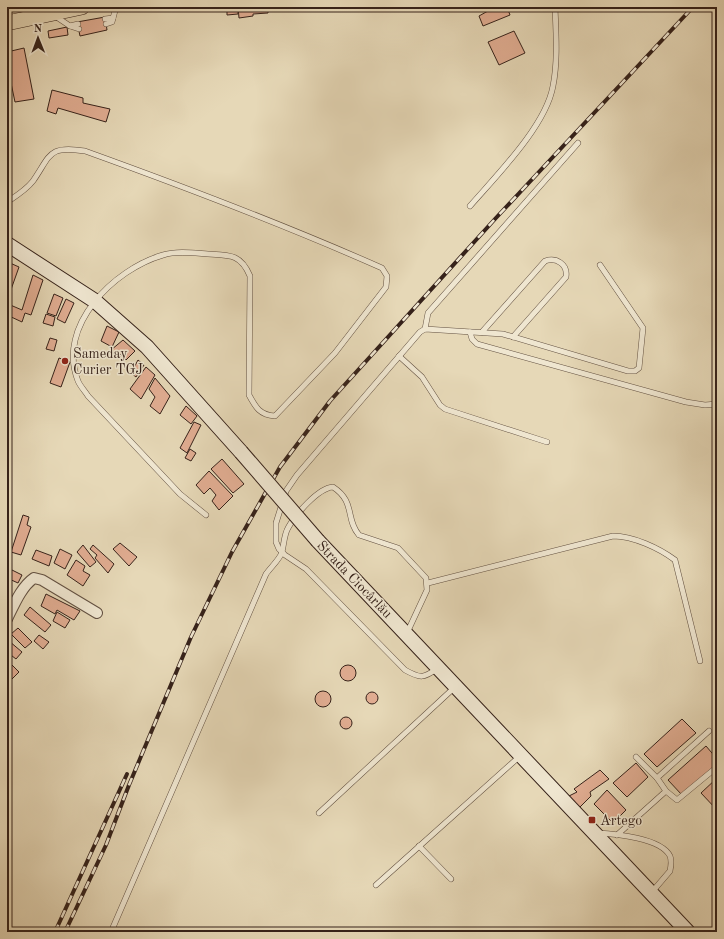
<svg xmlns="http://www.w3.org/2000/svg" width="724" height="939" viewBox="0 0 724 939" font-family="'Old Standard TT',serif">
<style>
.building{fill:#e1ad92;stroke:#36221a}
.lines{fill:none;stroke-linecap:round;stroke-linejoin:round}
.lane-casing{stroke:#625041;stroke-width:6}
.street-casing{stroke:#625041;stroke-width:12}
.secondary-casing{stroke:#36221a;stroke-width:16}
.primary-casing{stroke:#36221a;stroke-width:16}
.lane{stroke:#efe6d0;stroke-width:5}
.street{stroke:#efe6d0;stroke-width:10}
.secondary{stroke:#efe6d0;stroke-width:14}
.primary{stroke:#e6d8b7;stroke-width:15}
.rail-casing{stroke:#36221a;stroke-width:4}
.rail{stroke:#efe6d0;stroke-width:2.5;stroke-dasharray:8;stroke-linecap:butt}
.secondary-bridge-casing{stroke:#36221a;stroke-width:16;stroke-linecap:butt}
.secondary-bridge{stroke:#efe6d0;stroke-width:14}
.poi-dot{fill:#8f2418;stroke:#efe6d0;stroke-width:1.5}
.labels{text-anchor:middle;stroke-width:3;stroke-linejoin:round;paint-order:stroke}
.poi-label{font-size:14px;fill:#36221a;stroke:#efe6d0;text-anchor:start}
.street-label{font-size:14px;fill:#36221a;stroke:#efe6d0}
</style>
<rect width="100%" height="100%" fill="#e6d8b7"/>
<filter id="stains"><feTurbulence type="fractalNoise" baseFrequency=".005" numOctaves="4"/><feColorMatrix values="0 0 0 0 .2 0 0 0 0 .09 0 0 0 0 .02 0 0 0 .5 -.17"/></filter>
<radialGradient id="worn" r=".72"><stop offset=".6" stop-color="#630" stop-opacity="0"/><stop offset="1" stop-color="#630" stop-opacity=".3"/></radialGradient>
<g class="building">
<polygon points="227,7 238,7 238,14 227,15"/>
<polygon points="238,7 268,7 268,13 253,14 253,16 239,18"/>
<polygon points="495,7 507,7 510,15 483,26 479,16"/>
<polygon points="105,17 107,30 80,36 77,22"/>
<polygon points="67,27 68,35 49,38 48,31"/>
<polygon points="514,31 525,53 499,65 488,42"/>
<polygon points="24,48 34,99 15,102 7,64 7,52"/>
<polygon points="52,90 83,98 83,103 110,109 106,122 58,108 56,114 47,111"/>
<polygon points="10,263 19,267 8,298 7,270"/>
<polygon points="33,275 43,280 31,315 25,313 22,322 7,315 7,307 8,304 22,310"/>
<polygon points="54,294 63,298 56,316 47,313"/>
<polygon points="66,299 74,303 65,323 57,319"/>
<polygon points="46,314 55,317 53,326 43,323"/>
<polygon points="107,326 119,332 112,347 101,341"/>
<polygon points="50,338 57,340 54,351 46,349"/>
<polygon points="123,340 135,351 126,360 119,353 115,355 111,350"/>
<polygon points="59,358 70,362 61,387 50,383"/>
<polygon points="138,360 144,365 136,377 131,373"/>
<polygon points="146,367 155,375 141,399 130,389"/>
<polygon points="155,378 170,396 160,414 150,406 155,397 149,389"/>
<polygon points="186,406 197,416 191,424 180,415"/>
<polygon points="194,422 201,425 187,453 180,448"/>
<polygon points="190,449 196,453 191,461 185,458"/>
<polygon points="222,459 244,484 233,493 211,469"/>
<polygon points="209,471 233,496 219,510 212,501 216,495 210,488 204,494 196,485"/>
<polygon points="23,515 29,517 27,525 31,527 21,555 11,552"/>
<polygon points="120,543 137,557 129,566 113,549"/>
<polygon points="83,545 96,562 90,567 77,552"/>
<polygon points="93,545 114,564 108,573 95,558 97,555 90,549"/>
<polygon points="60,549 72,555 65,569 54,563"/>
<polygon points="36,550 52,556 49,566 32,559"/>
<polygon points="76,560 85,566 83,571 90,575 83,586 67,575"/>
<polygon points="10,569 22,575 18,583 7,578"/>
<polygon points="46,594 80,611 74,620 57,610 55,614 41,606"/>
<polygon points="30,607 51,625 45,632 24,615"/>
<polygon points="57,612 70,620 65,628 53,621"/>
<polygon points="18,628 32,642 25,648 11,634"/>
<polygon points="39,635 49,642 43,649 34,641"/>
<polygon points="9,641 22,652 16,659 7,652 7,644"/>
<polygon points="7,660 19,672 12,679 7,674"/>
<circle cx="348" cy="673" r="8"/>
<circle cx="323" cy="699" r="8"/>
<circle cx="372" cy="698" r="6"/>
<circle cx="346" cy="723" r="6"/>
<polygon points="682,719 696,733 657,767 644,754"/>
<polygon points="706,746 717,759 717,764 682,795 668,780"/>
<polygon points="636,763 648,777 627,797 613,783"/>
<polygon points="600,770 609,779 590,792 591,796 579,808 569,796 577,792 574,789"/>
<polygon points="717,778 717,810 701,793"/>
<polygon points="607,790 626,810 613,823 594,804"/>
</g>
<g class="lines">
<defs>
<g id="lane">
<polyline points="55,16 70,26 78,24"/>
<polyline points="105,19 113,18"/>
<polyline points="106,24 112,22 116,7"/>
<polyline points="70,26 79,29"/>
<path d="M7 202C16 196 26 190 33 181 51 155 48 145 85 151 185 187 285 225 382 268L387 276 386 287 335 353 275 416C260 415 256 408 249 395L250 276C241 254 230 255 208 254 193 253 177 251 163 255 114 269 56 326 78 381 80 386 85 391 88 396L180 494 206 515"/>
<path d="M470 206C496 176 546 126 553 86 558 61 556 33 555 7"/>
<polyline points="425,329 428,313 578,143"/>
<polyline points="470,332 472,339 477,344 686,402 705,405 717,404"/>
<path d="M482 332 545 261C556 257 568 264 566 277L513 337"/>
<polyline points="399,356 422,377 440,405 445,409 547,442"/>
<path d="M428 583 613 536C633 536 659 548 675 560L700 661"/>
<path d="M438 668C424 678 421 679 405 670L306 569 285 555 279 549 276 542V523L286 491 297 475 420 332 425 329 503 334 628 371H635L639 368 643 328 600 265"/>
<polyline points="636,757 657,778 666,791 677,800 717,767"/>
<polyline points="657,778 709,731"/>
<polyline points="319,813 455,687"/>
<path d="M597 833C616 834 661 838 670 856 672 861 671 866 670 871L652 892"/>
<polyline points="617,835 666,791"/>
<polyline points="419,846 451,879"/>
<polyline points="376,885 520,756"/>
<path d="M111 932 266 574C271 567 280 559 282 552 284 544 284 535 288 528 295 515 318 488 333 487 356 502 345 519 359 535L398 548 426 578 427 590 407 633"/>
</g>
<path id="street" d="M7 619C14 605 21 587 34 578L42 580 97 613"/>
<g id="secondary">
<polyline points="7,244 95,301 147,347 241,452"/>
<polyline points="318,541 688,932"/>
</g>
<polyline id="primary" points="7,23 82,7"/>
</defs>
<use href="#lane" class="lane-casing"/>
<use href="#street" class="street-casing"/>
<use href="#secondary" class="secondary-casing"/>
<use href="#primary" class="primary-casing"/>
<use href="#lane" class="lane"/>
<use href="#street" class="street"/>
<use href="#secondary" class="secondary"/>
<use href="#primary" class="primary"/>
<defs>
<g id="rail">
<polyline points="55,932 127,774"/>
<polyline points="65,932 106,845 129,785 191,637 232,552 280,467 330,401 495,219 693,7"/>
</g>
</defs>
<use href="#rail" class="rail-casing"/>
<use href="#rail" class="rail"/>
<defs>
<polyline id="secondary-bridge" points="241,452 318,541"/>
</defs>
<use href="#secondary-bridge" class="secondary-bridge-casing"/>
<use href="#secondary-bridge" class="secondary-bridge"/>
</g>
<g class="poi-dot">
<circle cx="65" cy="361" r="4"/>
<rect x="588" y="816" width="8" height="8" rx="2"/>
</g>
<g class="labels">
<g class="poi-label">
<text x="73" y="358">Sameday<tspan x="73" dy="16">Curier TGJ</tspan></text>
<text x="600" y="825">Artego</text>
</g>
<g class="street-label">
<text transform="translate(355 579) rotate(46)" y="5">Strada Ciocârlău</text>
</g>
</g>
<rect width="724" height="939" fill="none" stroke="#e6d8b7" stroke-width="24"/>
<rect x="8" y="8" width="708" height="923" fill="none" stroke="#36221a" stroke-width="2"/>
<rect x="12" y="12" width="700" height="915" fill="none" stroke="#36221a"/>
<g transform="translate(38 38) rotate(359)" stroke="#efe6d0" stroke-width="3" paint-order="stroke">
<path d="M0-3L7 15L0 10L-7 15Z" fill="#36221a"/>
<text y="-6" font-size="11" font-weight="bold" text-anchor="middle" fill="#36221a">N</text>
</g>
<rect width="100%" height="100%" filter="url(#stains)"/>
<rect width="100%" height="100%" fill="url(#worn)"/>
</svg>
